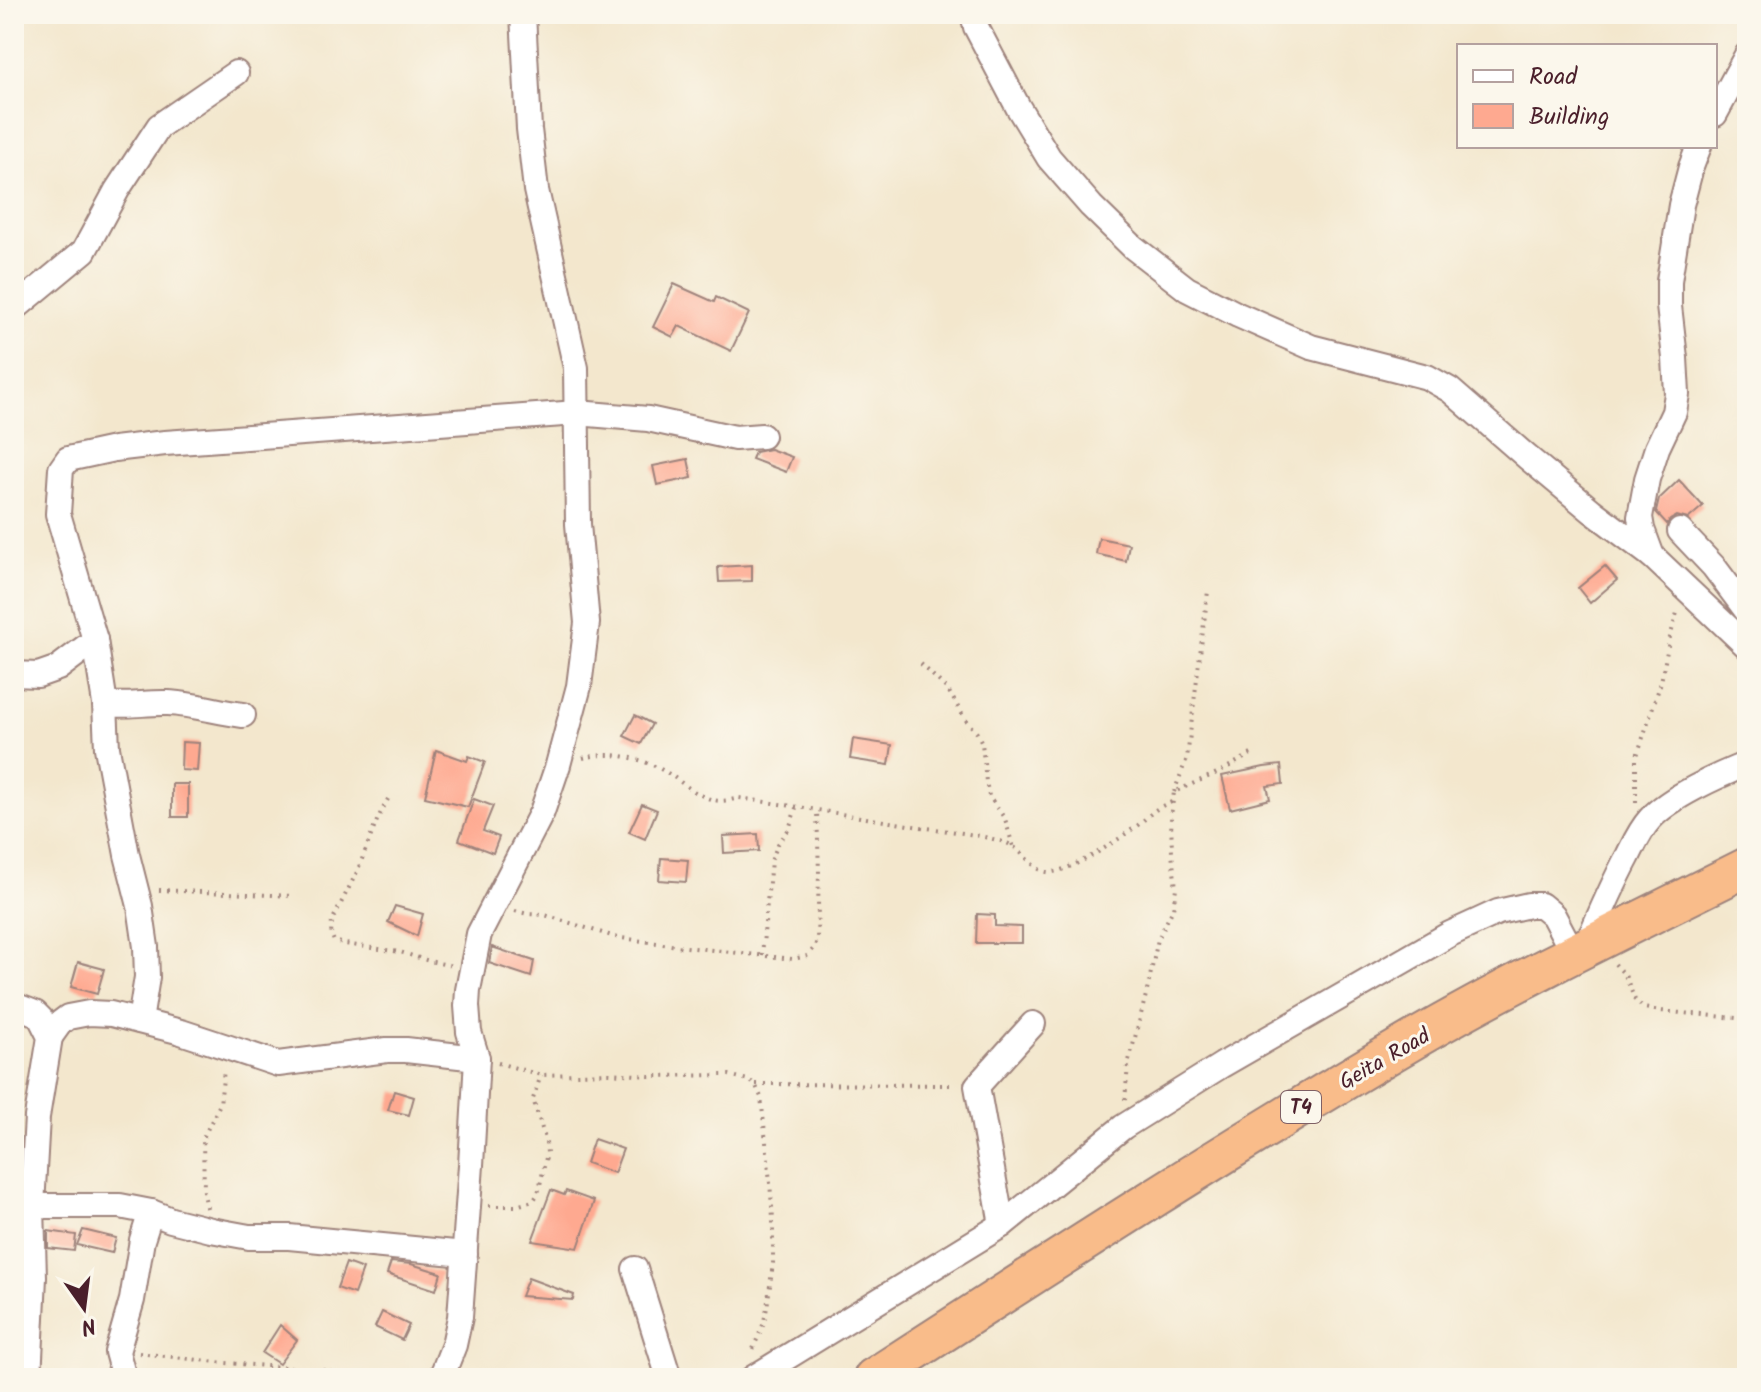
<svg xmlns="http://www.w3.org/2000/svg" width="1761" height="1392" font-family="Kalam,sans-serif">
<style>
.building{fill:#fea990}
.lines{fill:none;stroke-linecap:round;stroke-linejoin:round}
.minor-casing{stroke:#9e837c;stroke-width:28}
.trunk-casing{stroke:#9e837c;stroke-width:42}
.path{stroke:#9e837c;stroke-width:4;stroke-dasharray:2 6;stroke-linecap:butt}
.minor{stroke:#fff;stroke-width:24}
.trunk{stroke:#f9bc8a;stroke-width:38}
.labels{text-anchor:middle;stroke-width:6;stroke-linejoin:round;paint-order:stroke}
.shield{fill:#fbf7ec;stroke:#7f6065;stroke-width:2}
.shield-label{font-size:20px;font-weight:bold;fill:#4a1f2b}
.street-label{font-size:22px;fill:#4a1f2b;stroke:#fbf7ec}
</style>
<rect width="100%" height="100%" fill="#fbf7ec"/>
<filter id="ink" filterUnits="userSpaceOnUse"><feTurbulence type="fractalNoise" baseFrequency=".0125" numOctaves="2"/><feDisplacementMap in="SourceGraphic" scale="16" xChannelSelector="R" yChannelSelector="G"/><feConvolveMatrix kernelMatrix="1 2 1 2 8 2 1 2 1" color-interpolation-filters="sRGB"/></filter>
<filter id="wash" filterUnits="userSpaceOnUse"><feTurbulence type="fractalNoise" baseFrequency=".006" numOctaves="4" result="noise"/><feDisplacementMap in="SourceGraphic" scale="32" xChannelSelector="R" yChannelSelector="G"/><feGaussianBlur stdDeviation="1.8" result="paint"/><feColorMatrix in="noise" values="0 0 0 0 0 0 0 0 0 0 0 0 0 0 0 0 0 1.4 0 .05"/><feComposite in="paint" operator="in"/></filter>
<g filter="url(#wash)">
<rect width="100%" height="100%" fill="#f3e7cd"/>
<g id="blocks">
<g class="building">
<path d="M674 284 714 302 716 297 749 313 731 351 679 326 673 337 653 327Z"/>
<path d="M770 449 792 457 786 472 752 459 755 452Z"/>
<path d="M688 459 692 478 657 485 653 466Z"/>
<path d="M1679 480 1703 506 1688 519 1677 516 1670 520 1667 524 1656 512 1659 499Z"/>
<path d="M1099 538 1129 544 1126 561 1096 554Z"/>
<path d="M752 565V581L719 582 718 567Z"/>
<path d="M1605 566 1617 580 1590 603 1578 588Z"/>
<path d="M635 715 652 724 641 744 624 736Z"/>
<path d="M853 739 892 745 889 765 850 759Z"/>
<path d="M182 742 199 743 197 771 181 770Z"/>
<path d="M436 750 467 761 469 756 485 762 468 807 425 797Z"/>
<path d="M1281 765 1283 784 1267 786 1270 799 1230 809 1222 776 1264 767Z"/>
<rect x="172" y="784" width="16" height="33"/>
<path d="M474 799 493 806 483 831 499 837 493 853 459 840Z"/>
<path d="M642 804 657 810 645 839 629 832Z"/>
<path d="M758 834 759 851 724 853 723 836Z"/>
<path d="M661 858 688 860 686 882 659 880Z"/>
<path d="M395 906 423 914 417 936 388 922Z"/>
<path d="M977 914 995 915V926L1022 927V943H976Z"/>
<path d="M492 947 534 961 531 977 489 963Z"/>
<path d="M78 962 104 969 97 994 71 987Z"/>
<path d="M394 1091 414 1097 409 1115 388 1110Z"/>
<path d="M594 1139 623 1149 614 1173 586 1163Z"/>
<path d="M551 1190 564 1195 566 1191 594 1201 578 1248 532 1241Z"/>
<path d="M83 1230 116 1238 112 1253 77 1245Z"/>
<path d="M48 1231 76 1235 74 1251 48 1248Z"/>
<path d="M391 1262 411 1264 441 1273 436 1290 387 1274Z"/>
<path d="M346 1263 363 1269 354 1294 337 1288Z"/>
<path d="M528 1278 574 1295 573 1300 521 1296Z"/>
<path d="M382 1312 409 1325 402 1340 375 1327Z"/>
<path d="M280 1325 297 1340 279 1364 262 1353Z"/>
</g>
</g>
</g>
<g filter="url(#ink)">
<use href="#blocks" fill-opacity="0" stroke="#9e837c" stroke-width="2"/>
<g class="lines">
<g class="minor-casing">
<g id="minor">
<path d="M973 14 976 27 1018 107 1049 158 1091 206 1133 247 1187 289 1238 315 1311 347 1427 377 1450 390 1527 457 1592 511 1652 556"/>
<path d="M1715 114 1747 55"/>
<path d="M1699 146 1691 167 1681 205 1669 281V306L1675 358 1677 394 1674 412 1657 448 1647 479 1640 517 1642 529 1652 556 1747 646"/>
<path d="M14 309 84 251 117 190 159 126 236 73"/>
<path d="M1680 531 1714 567 1747 611"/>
<path d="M14 674 38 675 58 668 95 640"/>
<path d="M105 704C127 707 147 702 168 703 193 704 218 712 243 715"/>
<path d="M1586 947C1599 916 1612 886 1628 856 1634 844 1640 830 1650 819 1670 797 1719 775 1747 764"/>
<path d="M14 1005 35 1013 41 1019 50 1037 37 1117 32 1206 34 1277 29 1378"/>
<path d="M140 1021 147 977 146 947 140 906 127 855 107 748 105 704 95 640 58 514 61 469 68 459 114 449 165 443 577 413 648 419 735 438 762 436"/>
<path d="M50 1037 60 1023 68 1017 89 1013 111 1014 181 1032 278 1064 387 1050H406L477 1058"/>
<path d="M32 1206H120L151 1212 171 1220 211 1230 249 1237H289L465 1254"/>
<path d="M1002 1225 977 1086 1033 1024"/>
<path d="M635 1269 669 1378"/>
<path d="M124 1378 117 1352 132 1300 142 1240 151 1212"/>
<path d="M441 1378 454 1345 460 1317 471 1165 477 1058 469 1032 467 1006 468 990 479 934 542 812 558 765 579 686 587 623 578 524 576 368 536 190 529 129 523 14"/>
<path d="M753 1378 1002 1225 1123 1127 1222 1065 1450 934 1498 912 1529 905H1541L1553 915 1573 953"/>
</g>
</g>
<g class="trunk-casing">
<path id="trunk" d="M873 1378C1051 1263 1230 1147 1413 1040 1522 977 1635 923 1747 867"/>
</g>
<g class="path">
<path d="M921 664 948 690 965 719 977 733 982 743 986 782 989 796 1005 819 1013 846"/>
<path d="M583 758C616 750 648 759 675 778 686 786 700 797 714 800 722 802 731 800 739 798 794 806 848 815 902 824 935 830 970 832 1004 842 1024 848 1033 875 1053 872 1077 868 1118 840 1138 825 1151 814 1156 807 1172 802"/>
<path d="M1174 792 1187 758 1208 591"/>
<path d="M388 799 378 818 357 872 332 921 331 934 334 941 345 944 400 952 429 961 453 966"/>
<path d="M1636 802V759L1661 682 1669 641 1678 609"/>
<path d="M159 890 293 896"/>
<path d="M515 911 528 914 545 915 615 937 677 946 793 959 807 956 815 947 817 940 819 873 817 810"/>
<path d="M762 955 771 861 778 844 789 829 796 808"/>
<path d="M1615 964 1625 975 1635 1000 1644 1008 1660 1011 1747 1019"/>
<path d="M498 1063 541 1075 610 1073 649 1076 729 1075 748 1080 755 1084 761 1097 768 1160 773 1218V1263L767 1308 763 1325 751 1354"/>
<path d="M756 1084 955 1085"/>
<path d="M1125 1100 1128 1065 1147 991 1158 939 1173 909 1176 888 1172 854 1171 816 1174 792 1219 772 1255 752"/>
<path d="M489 1206H516L533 1201 538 1194 547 1153 546 1142 533 1099 541 1075"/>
<path d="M207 1208 204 1194 203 1138 220 1104 224 1070"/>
<path d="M139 1353 226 1363 322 1370 361 1378"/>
</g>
<use href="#minor" class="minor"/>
<use href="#trunk" class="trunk"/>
</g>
</g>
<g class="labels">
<rect class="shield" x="1281" y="1091" width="40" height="32" rx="6"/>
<g class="shield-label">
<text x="1301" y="1114">T4</text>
</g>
<g class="street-label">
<text transform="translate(1384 1058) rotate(-30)" y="8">Geita Road</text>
</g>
</g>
<rect width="1761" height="1392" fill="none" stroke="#fbf7ec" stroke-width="48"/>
<rect x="1457" y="44" width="260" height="104" fill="#fbf7ec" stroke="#b4a19f" stroke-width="2"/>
<rect x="1473" y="70" width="40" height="12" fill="#ffffff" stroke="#b4a19f" stroke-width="2"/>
<text x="1529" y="84" font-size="24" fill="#4a1f2b">Road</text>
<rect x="1473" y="104" width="40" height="24" fill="#fea990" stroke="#b4a19f" stroke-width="2"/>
<text x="1529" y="124" font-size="24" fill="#4a1f2b">Building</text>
<g transform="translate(84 1308) rotate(166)" stroke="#fbf7ec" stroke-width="6" paint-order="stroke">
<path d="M0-6L14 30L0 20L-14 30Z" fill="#4a1f2b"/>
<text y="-12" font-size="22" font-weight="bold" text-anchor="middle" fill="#4a1f2b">N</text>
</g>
</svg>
